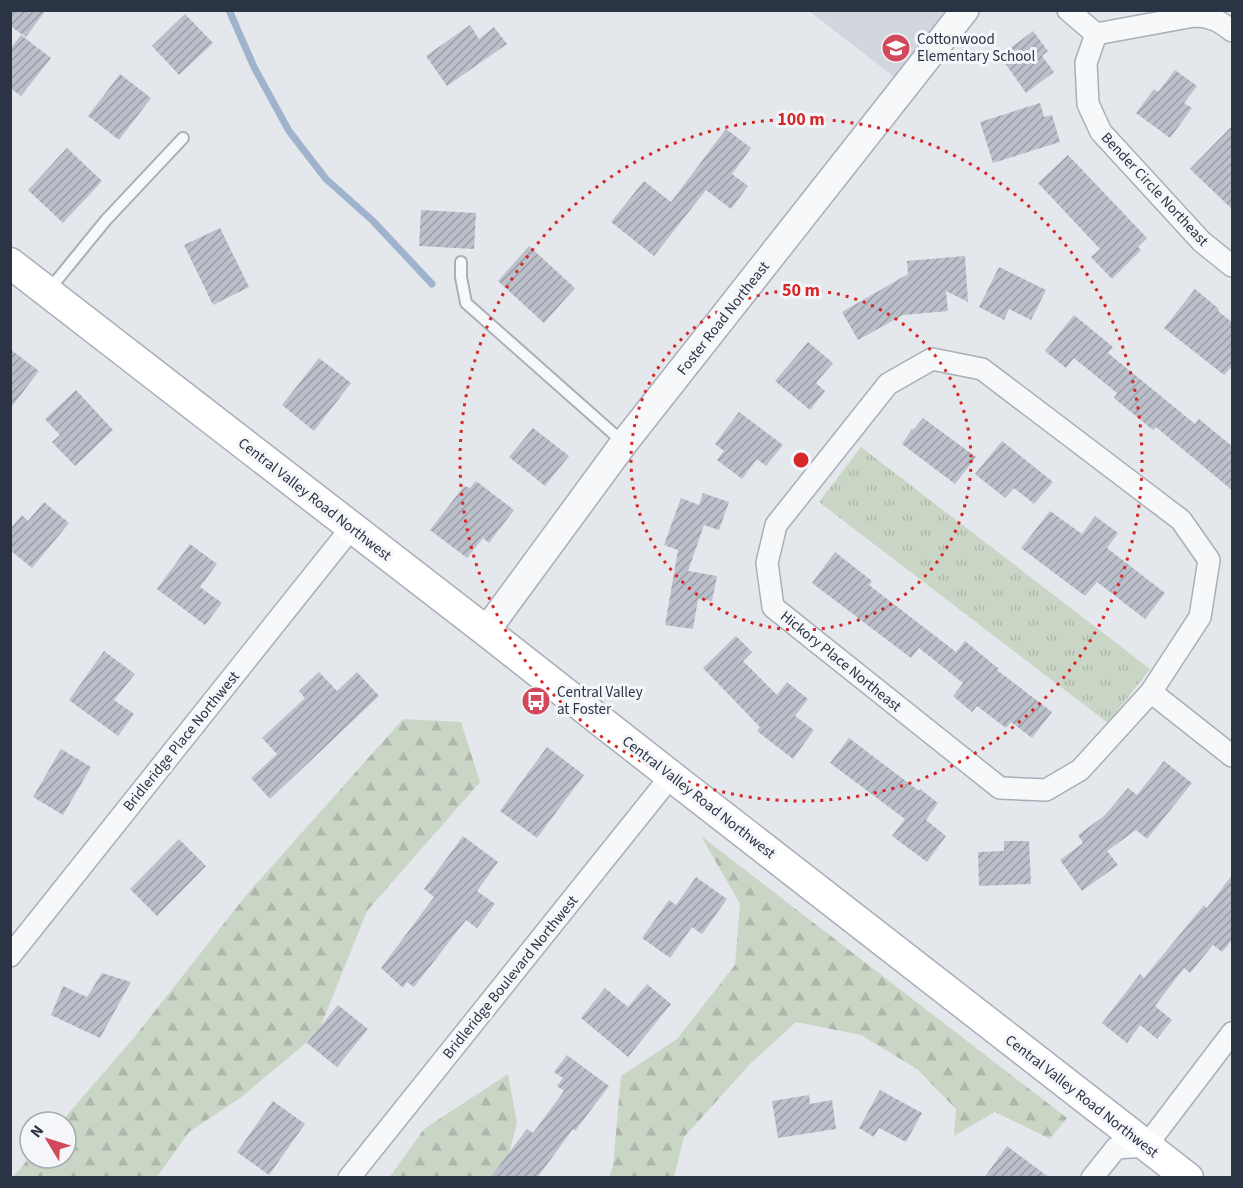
<svg xmlns="http://www.w3.org/2000/svg" width="1243" height="1188" font-family="'Source Sans 3',sans-serif">
<style>
.built{fill:#d2d6de}
.grass{fill:url(#grass-tufts)}
.forest{fill:url(#forest-firs)}
.lines{fill:none;stroke-linecap:round;stroke-linejoin:round}
.stream{stroke:#9fb4cc;stroke-width:7}
.building{fill:url(#building-hatch)}
.service-casing{stroke:#a9aeb7;stroke-width:14}
.minor-casing{stroke:#a9aeb7;stroke-width:24}
.tertiary-casing{stroke:#a9aeb7;stroke-width:30}
.secondary-casing{stroke:#a9aeb7;stroke-width:33}
.service{stroke:#f7f8fa;stroke-width:10}
.minor{stroke:#f7f8fa;stroke-width:21}
.tertiary{stroke:#f7f8fa;stroke-width:27}
.secondary{stroke:#fff;stroke-width:30}
.ring{fill:none;stroke:#d62828;stroke-width:3;stroke-dasharray:3 6}
.labels{text-anchor:middle;stroke-width:6;stroke-linejoin:round;paint-order:stroke}
.poi-label{font-size:15px;fill:#2b3445;stroke:#f4f6f9;text-anchor:start}
.street-label{font-size:15px;fill:#2b3445;stroke:#f4f6f9}
.centre{fill:#d62828;stroke:#f4f6f9;stroke-width:3}
.ring-label{font-size:18px;text-anchor:middle;font-weight:bold;fill:#d62828;stroke:#f4f6f9;stroke-width:6;stroke-linejoin:round;paint-order:stroke}
</style>
<defs>
<pattern id="grass-tufts" width="24" height="20" patternUnits="userSpaceOnUse" patternTransform="scale(1.5)"><rect width="24" height="20" fill="#c9d6c5"/><path d="M3 7l-1-3M5 7V3M7 7l1-3M15 17l-1-3M17 17v-4M19 17l1-3" fill="none" stroke="#adb8ab"/></pattern>
<pattern id="forest-firs" width="22" height="20" patternUnits="userSpaceOnUse" patternTransform="scale(1.5)"><rect width="22" height="20" fill="#c9d6c5"/><path d="M5 1l3.5 6h-7zM16 11l3.5 6h-7z" fill="#adb8ab"/></pattern>
<pattern id="building-hatch" width="6" height="6" patternUnits="userSpaceOnUse" patternTransform="scale(1.5)"><rect width="6" height="6" fill="#bbc0ca"/><path d="M-1 1l2-2M0 6l6-6M5 7l2-2" fill="none" stroke="#989da6"/></pattern>
</defs>
<rect width="100%" height="100%" fill="#e4e7ec"/>
<path class="built" d="M809 11H965L906 86Z"/>
<path class="grass" d="M861 447 1150 669 1108 723 819 502Z"/>
<g class="forest">
<path d="M403 719 461 722 480 782 367 911 318 1033 240 1098 189 1132 157 1177 12 1178 30 1157 66 1158V1122H61L132 1040 248 893Z"/>
<path d="M701 836 1067 1118 1050 1139 995 1112 954 1136 956 1109 917 1069 861 1035 796 1022 752 1062 684 1137 674 1177H609L613 1166 621 1076 677 1039 735 965 740 904Z"/>
<path d="M508 1074 517 1123 503 1177 389 1178 424 1129Z"/>
</g>
<g class="lines">
<path class="stream" d="M229 10 254 67 289 131 326 179 373 221 432 284"/>
</g>
<g class="building">
<path d="M10 10H46L26 37 10 26Z"/>
<path d="M185 14 213 43 179 75 152 46Z"/>
<path d="M470 25 479 39 494 27 507 44 447 86 426 56Z"/>
<path d="M1033 31 1048 51 1042 56 1054 72 1026 93 1000 56Z"/>
<path d="M21 35 51 58 21 96 10 88V49Z"/>
<path d="M1175 70 1197 86 1184 103 1192 108 1170 138 1136 113 1154 89 1158 92Z"/>
<path d="M120 74 151 98 119 140 88 116Z"/>
<path d="M1040 103 1044 117 1052 115 1060 142 993 163 980 122Z"/>
<path d="M1233 125V210L1190 169Z"/>
<path d="M726 129 751 148 732 174 748 186 731 209 706 190 654 256 611 222 644 181 671 202Z"/>
<path d="M67 148 102 181 63 223 28 190Z"/>
<path d="M1068 155 1147 238 1138 247 1141 250 1112 279 1091 257 1100 249 1038 183Z"/>
<path d="M421 210 476 213 474 249 419 246Z"/>
<path d="M220 228 249 287 213 305 184 245Z"/>
<path d="M529 246 575 288 544 323 498 281Z"/>
<path d="M965 256 968 302 946 291 948 311 903 315 858 340 842 312 908 274 907 261Z"/>
<path d="M999 267 1046 290 1031 320 1009 309 1004 320 979 307Z"/>
<path d="M1195 289 1219 309 1218 311 1233 323V365L1224 375 1164 328Z"/>
<path d="M1074 315 1113 347 1108 353 1195 424 1199 419 1233 447V491L1156 427 1153 430 1114 398 1117 393 1074 358 1066 368 1045 351Z"/>
<path d="M808 342 833 363 816 383 825 391 810 410 775 381Z"/>
<path d="M10 349 39 371 10 409Z"/>
<path d="M319 358 351 383 314 431 282 405Z"/>
<path d="M76 390 113 430 75 466 52 442 60 435 45 419Z"/>
<path d="M739 412 783 445 766 466 757 459 742 479 717 460 724 451 715 444Z"/>
<path d="M923 418 976 457 955 484 902 444 912 429 913 430Z"/>
<path d="M533 428 569 456 545 486 509 457Z"/>
<path d="M1002 441 1053 482 1034 504 1014 488 1005 498 975 474Z"/>
<path d="M476 481 514 510 489 543 483 538 467 558 430 530 464 486 470 488Z"/>
<path d="M703 493 729 502 719 530 704 525 688 571 717 576 712 601 698 599 693 629 665 625 678 550 664 545 681 498 699 505Z"/>
<path d="M44 502 69 523 32 568 10 550V529L22 515 28 521Z"/>
<path d="M1050 511 1082 534 1095 516 1118 533 1107 548 1165 593 1145 619 1097 582 1085 596 1021 548Z"/>
<path d="M190 544 217 564 200 587 222 603 205 625 157 589Z"/>
<path d="M835 552 872 581 869 585 956 652 965 641 999 669 997 670 1052 712 1032 738 1011 722 1006 728 977 706 972 712 953 696 963 683 919 648 911 658 812 583Z"/>
<path d="M736 636 752 652 743 661 777 695 787 682 808 699 795 716 814 730 793 759 757 731 760 727 703 668Z"/>
<path d="M104 651 135 674 114 700 134 714 118 736 69 700Z"/>
<path d="M319 672 337 691 357 672 379 696 270 799 251 778 277 754 262 738 305 698 299 691Z"/>
<path d="M849 738 919 791 920 789 938 803 926 820 946 836 927 862 892 836 905 819 830 763Z"/>
<path d="M547 747 584 775 537 838 500 811Z"/>
<path d="M61 749 91 767 63 815 33 797Z"/>
<path d="M1164 761 1192 783 1147 839 1136 830 1107 851 1118 865 1082 891 1060 860 1083 843 1078 835 1104 816 1128 788 1137 795Z"/>
<path d="M463 836 498 862 477 891 495 904 477 928 466 920 414 987 407 982 403 988 381 968 434 897 424 889Z"/>
<path d="M179 839 206 866 157 916 130 889Z"/>
<path d="M1004 841H1029L1031 884 979 886 978 852 1004 851Z"/>
<path d="M1233 874V939L1222 952 1213 945 1190 973 1184 968 1155 1006 1172 1020 1157 1039 1140 1025 1127 1043 1102 1023 1140 974 1144 978 1204 905 1207 908Z"/>
<path d="M696 877 727 899 702 934 692 927 670 958 642 938 669 900 676 905Z"/>
<path d="M102 973 131 982 100 1038 51 1015 63 986 87 997Z"/>
<path d="M647 984 671 1004 628 1057 581 1018 605 988 628 1007Z"/>
<path d="M338 1005 368 1029 337 1067 307 1043Z"/>
<path d="M567 1055 609 1086 575 1131 573 1129 537 1178H490L527 1129 533 1133 564 1091 557 1086 563 1078 554 1072Z"/>
<path d="M880 1090 922 1113 906 1142 879 1128 874 1137 859 1128Z"/>
<path d="M809 1095 810 1104 832 1100 836 1129 778 1138 772 1101Z"/>
<path d="M273 1101 305 1124 269 1175 237 1152Z"/>
<path d="M1007 1146 1050 1178H984Z"/>
</g>
<g class="lines">
<g class="service-casing">
<g id="service">
<path d="M461 262V277L466 303 624 443"/>
<path d="M48 291 106 220 183 138"/>
</g>
</g>
<g class="minor-casing">
<g id="minor">
<path d="M1068 10 1096 34"/>
<path d="M1096 34 1086 63 1088 104 1101 132 1202 242 1232 266"/>
<path d="M1096 34 1194 16C1210 16 1220 21 1232 31"/>
<path d="M932 359 982 369 1181 520 1209 560 1200 617 1151 692 1080 770 1046 790 1000 788 773 607 767 563 776 525 888 384Z"/>
<path d="M1151 692 1232 756"/>
<path d="M10 956 352 527"/>
<path d="M349 1178 671 776"/>
<path d="M1092 1178 1116 1148 1146 1146 1232 1033"/>
</g>
</g>
<g class="tertiary-casing">
<path id="tertiary" d="M486 631 624 443 965 10"/>
</g>
<g class="secondary-casing">
<path id="secondary" d="M10 263 486 631 671 776 1188 1178"/>
</g>
<use href="#service" class="service"/>
<use href="#minor" class="minor"/>
<use href="#tertiary" class="tertiary"/>
<use href="#secondary" class="secondary"/>
</g>
<g class="ring">
<circle cx="801" cy="460" r="170"/>
<circle cx="801" cy="460" r="341"/>
</g>
<defs>
<g id="school-disc" transform="scale(1.5)"><circle r="9.5" fill="#d1495b" stroke="#f4f6f9"/><path d="M0-5L7-2L0 1L-7-2ZM-4 1L0 2.5L4 1V4Q0 6-4 4Z" fill="#fff"/></g>
<g id="bus-disc" transform="scale(1.5)"><circle r="9.5" fill="#d1495b" stroke="#f4f6f9"/><path d="M-5-6H5V4H4V6H2V4H-2V6H-4V4H-5ZM-3.5-4V0h7V-4ZM-3.5 1.2v1.5H-2V1.2ZM2 1.2v1.5H3.5V1.2Z" fill="#fff"/></g>
</defs>
<g fill-rule="evenodd">
<use href="#school-disc" x="896" y="48"/>
<use href="#bus-disc" x="536" y="701"/>
</g>
<g class="labels">
<g class="poi-label">
<text x="917" y="44">Cottonwood<tspan x="917" dy="17">Elementary School</tspan></text>
<text x="557" y="697">Central Valley<tspan x="557" dy="17">at Foster</tspan></text>
</g>
<g class="street-label">
<text transform="translate(1155 189) rotate(47)" y="5">Bender Circle Northeast</text>
<text transform="translate(723 318) rotate(-52)" y="5">Foster Road Northeast</text>
<text transform="translate(315 499) rotate(38)" y="5">Central Valley Road Northwest</text>
<text transform="translate(841 661) rotate(39)" y="5">Hickory Place Northeast</text>
<text transform="translate(181 741) rotate(-51)" y="5">Bridleridge Place Northwest</text>
<text transform="translate(699 797) rotate(38)" y="5">Central Valley Road Northwest</text>
<text transform="translate(510 977) rotate(-51)" y="5">Bridleridge Boulevard Northwest</text>
<text transform="translate(1082 1096) rotate(38)" y="5">Central Valley Road Northwest</text>
</g>
</g>
<circle cx="801" cy="460" r="9" class="centre"/>
<g class="ring-label">
<text x="801" y="125">100 m</text>
<text x="801" y="296">50 m</text>
</g>
<rect width="1243" height="1188" fill="none" stroke="#2b3445" stroke-width="24"/>
<g transform="translate(48 1140) rotate(308)"><circle r="28" fill="#f4f6f9" stroke="#a4a8b1" stroke-width="1.5"/>
<path d="M0-4.5L10 22L0 15L-10 22Z" fill="#d1495b"/>
<text y="-9" font-size="16" font-weight="bold" text-anchor="middle" fill="#2b3445">N</text>
</g>
</svg>
